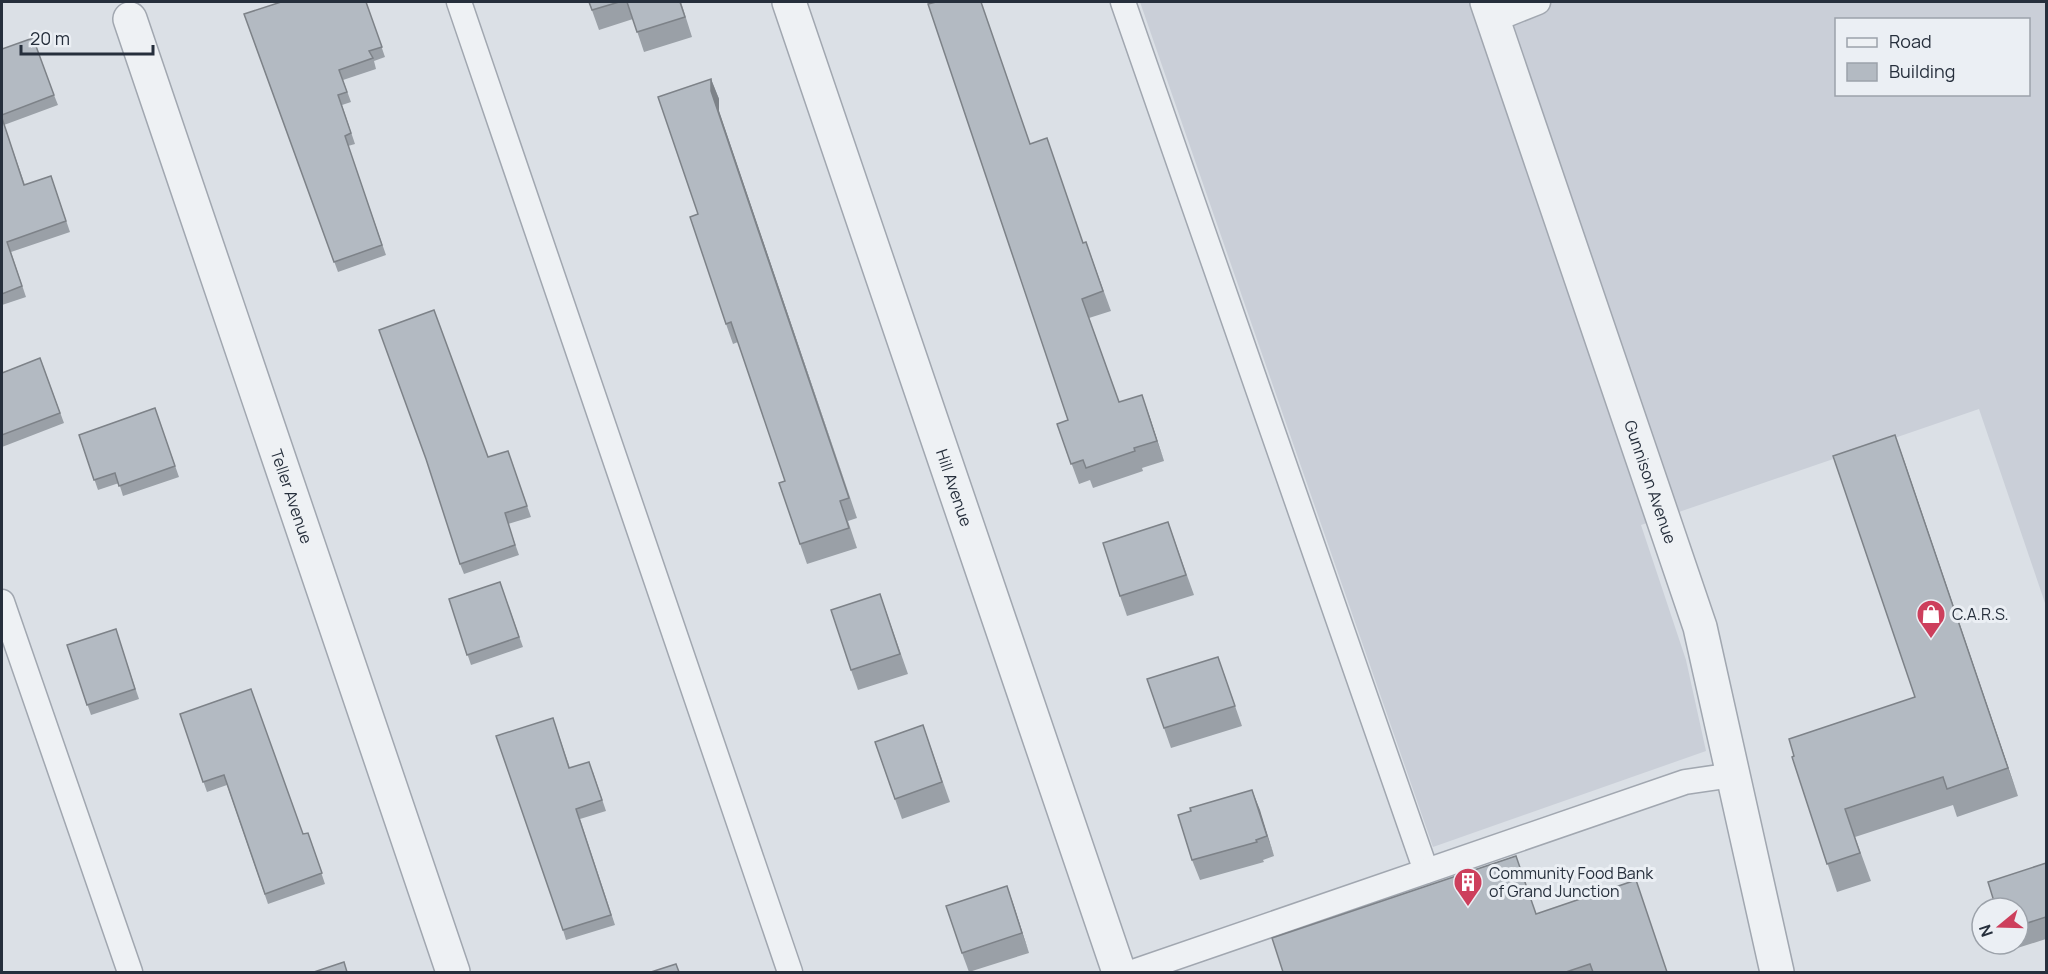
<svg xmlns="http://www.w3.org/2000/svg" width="2048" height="974" font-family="Manrope,sans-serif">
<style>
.built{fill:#cacfd8;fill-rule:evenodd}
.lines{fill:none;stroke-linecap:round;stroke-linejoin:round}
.service-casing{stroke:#a1a7b0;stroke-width:27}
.minor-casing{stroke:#a1a7b0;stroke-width:36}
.service{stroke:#eef1f4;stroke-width:24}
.minor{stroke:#eef1f4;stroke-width:33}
.wall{fill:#9aa0a7}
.shaded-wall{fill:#7d8288}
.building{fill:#b3bac2;stroke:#7d8288;stroke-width:1.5}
.labels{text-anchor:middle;stroke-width:6;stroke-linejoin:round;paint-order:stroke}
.street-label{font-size:16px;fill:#262f3c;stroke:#ebeff4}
.poi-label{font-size:16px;fill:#262f3c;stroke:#ebeff4;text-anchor:start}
</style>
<rect width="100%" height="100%" fill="#dbe0e6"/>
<path class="built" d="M1140 2H2046V606L1979 409 1641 525 1686 660 1706 751 1433 847ZM1836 20H2028V94H1836Z"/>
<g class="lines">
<g class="service-casing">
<g id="service">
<path d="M459 2 790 972"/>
<path d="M1123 2 1426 871"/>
<path d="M1493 20 1538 2"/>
<path d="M2 602 130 972"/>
<path d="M1133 972 1685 782 1733 775"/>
</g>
</g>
<g class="minor-casing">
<g id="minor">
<path id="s1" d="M789 2 1119 972"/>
<path id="s2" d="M1487 2 1700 627 1777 972"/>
<path id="s3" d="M130 19 453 972"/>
</g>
</g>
<use href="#service" class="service"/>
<use href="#minor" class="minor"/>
</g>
<g class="wall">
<path d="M366 2 385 57 374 61 376 69 343 80 351 102 342 105 355 144 348 146 386 255 338 272 244 14Z"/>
<path d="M589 2H681L692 37 644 52 633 19 599 30Z"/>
<path d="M2 49 54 95 58 105 4 125 25 185 51 176 70 232 11 252 26 297 2 305Z"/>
<path d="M711 79 719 99V111L857 518 848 521 857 548 807 564 800 544 785 481 738 342 733 344 726 324 698 214Z"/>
<path d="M1030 144 1083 243 1086 242 1111 311 1089 318 1119 402 1149 415 1164 461 1142 468 1143 471 1093 488 1090 480 1079 484 1057 424 1068 420Z"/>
<path d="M40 358 64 423 2 447V373Z"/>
<path d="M155 408 179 477 123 496 119 483 98 490 79 435Z"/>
<path d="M1895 435 2018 796 1957 817 1953 805 1855 837 1871 881 1837 892 1792 757 1915 697Z"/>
<path d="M508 451 531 517 508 524 519 555 464 574 460 564 488 457Z"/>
<path d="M1168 522 1194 595 1127 616 1120 596Z"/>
<path d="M500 582 523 647 471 665 449 599Z"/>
<path d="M880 594 908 674 858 690 851 670Z"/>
<path d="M119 640 139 699 91 715 67 645Z"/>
<path d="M1218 657 1242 726 1171 748 1164 728Z"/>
<path d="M180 714 303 834 308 833 325 884 268 904 227 785 207 792Z"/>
<path d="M553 718 570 768 593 772 606 811 580 819 615 925 566 940 563 930Z"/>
<path d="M923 725 950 802 902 819 875 742Z"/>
<path d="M1252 790 1274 856 1263 860 1264 862 1200 880 1192 860 1191 811Z"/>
<path d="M2046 863V939L2011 950 2008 944H2018V908Z"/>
<path d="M1007 886 1029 953 969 972 962 953Z"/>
<path d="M1536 914 1668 972H1283Z"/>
</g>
<g class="shaded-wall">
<path d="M711 79 719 99V111L857 518 711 91Z"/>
<path d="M1142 395 1149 415 1164 461 1157 441Z"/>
<path d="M1895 435 1905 463 2018 796 2008 768Z"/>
<path d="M1252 790 1260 810 1274 856 1267 836Z"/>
<path d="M1007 886 1014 906 1029 953 1022 933Z"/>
</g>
<g class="building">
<path d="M281 2H366L382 47 369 51 373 58 339 70 347 92 338 95 351 133 345 136 382 245 334 262 244 14Z"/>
<path d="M589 2H619L592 10Z"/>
<path d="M627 2H680L685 17 637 32Z"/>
<path d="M936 2H981L1030 144 1047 138 1083 243 1086 242 1103 291 1082 299 1119 402 1142 395 1157 441 1134 448 1135 451 1086 468 1083 460 1071 464 1057 424 1068 420 928 4Z"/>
<path d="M33 38 54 95 2 115V49Z"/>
<path d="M711 79V91L849 498 840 501 849 528 800 544 779 483 785 481 731 322 726 324 690 217 698 214 658 97Z"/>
<path d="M2 118 24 185 51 176 66 221 7 242 22 286 2 294Z"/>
<path d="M434 310 488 457 508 451 527 506 505 513 515 545 460 564 426 459 379 330Z"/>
<path d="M40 358 60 413 2 435V373Z"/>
<path d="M155 408 175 466 119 486 115 473 94 480 79 435Z"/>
<path d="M1895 435 2008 768 1947 789 1943 777 1845 809 1860 853 1827 864 1792 757 1794 756 1789 739 1915 697 1833 456Z"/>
<path d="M1168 522 1186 575 1120 596 1103 543Z"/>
<path d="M500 582 519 637 467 655 449 599Z"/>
<path d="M880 594 900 654 851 670 831 610Z"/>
<path d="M116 629 135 689 87 705 67 645Z"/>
<path d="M1218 657 1235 706 1164 728 1147 679Z"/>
<path d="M251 689 303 834 308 833 322 873 265 894 224 775 203 782 180 714Z"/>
<path d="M553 718 569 768 589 762 602 800 576 809 611 915 563 930 496 736Z"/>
<path d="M923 725 942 782 895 799 875 742Z"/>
<path d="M1252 790 1267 836 1256 840 1257 842 1192 860 1178 815 1191 811 1190 808Z"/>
<path d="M1516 856 1536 914 1636 880 1667 972H1593L1590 964 1566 972H1283L1272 938Z"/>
<path d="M2046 863V917L2018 926V908H1996L1988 882Z"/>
<path d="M1007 886 1022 933 962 953 946 906Z"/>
<path d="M344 962 347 972H314Z"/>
<path d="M676 964 679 972H651Z"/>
</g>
<defs>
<g id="shop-pin" transform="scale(1.5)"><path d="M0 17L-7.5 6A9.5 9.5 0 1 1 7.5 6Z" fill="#cd3f5c" stroke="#ebeff4"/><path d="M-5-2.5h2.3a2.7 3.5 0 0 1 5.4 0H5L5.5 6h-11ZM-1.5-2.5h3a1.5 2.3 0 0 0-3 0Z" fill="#fff"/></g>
<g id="building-pin" transform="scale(1.5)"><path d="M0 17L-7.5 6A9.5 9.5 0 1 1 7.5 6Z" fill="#cd3f5c" stroke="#ebeff4"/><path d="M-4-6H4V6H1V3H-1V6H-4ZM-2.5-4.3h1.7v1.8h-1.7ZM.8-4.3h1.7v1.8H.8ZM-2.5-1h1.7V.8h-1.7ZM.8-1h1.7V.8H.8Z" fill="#fff"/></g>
</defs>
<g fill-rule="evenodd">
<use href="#shop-pin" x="1931" y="614"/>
<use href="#building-pin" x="1468" y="882"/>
</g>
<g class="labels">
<g class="street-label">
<text dy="6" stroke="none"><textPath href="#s2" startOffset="507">Gunnison Avenue</textPath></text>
<text dy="6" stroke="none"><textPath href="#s1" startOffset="513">Hill Avenue</textPath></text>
<text dy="6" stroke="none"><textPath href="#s3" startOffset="504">Teller Avenue</textPath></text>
</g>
<g class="poi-label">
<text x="1952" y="620">C.A.R.S.</text>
<text x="1489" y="879">Community Food Bank<tspan x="1489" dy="18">of Grand Junction</tspan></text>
</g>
</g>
<rect width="2048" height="974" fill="none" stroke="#262f3c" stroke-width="6"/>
<rect x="1835" y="18" width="195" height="78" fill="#ebeff4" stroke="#9ca2aa" stroke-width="1.5"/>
<rect x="1847" y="38" width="30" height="9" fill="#eef1f4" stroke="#9ca2aa" stroke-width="1.5"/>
<text x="1889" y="48" font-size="18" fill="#262f3c">Road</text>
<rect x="1847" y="63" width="30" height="18" fill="#b3bac2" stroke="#9ca2aa" stroke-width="1.5"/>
<text x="1889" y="78" font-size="18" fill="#262f3c">Building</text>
<g transform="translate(2000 926) rotate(251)"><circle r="28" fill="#ebeff4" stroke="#9ca2aa" stroke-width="1.5"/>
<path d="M0-4.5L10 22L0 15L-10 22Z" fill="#cd3f5c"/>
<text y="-9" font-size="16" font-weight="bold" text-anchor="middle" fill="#262f3c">N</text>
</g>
<path d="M21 45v9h132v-9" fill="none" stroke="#262f3c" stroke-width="3"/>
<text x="30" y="45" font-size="18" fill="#262f3c" stroke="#ebeff4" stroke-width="4.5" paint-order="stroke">20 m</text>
</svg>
